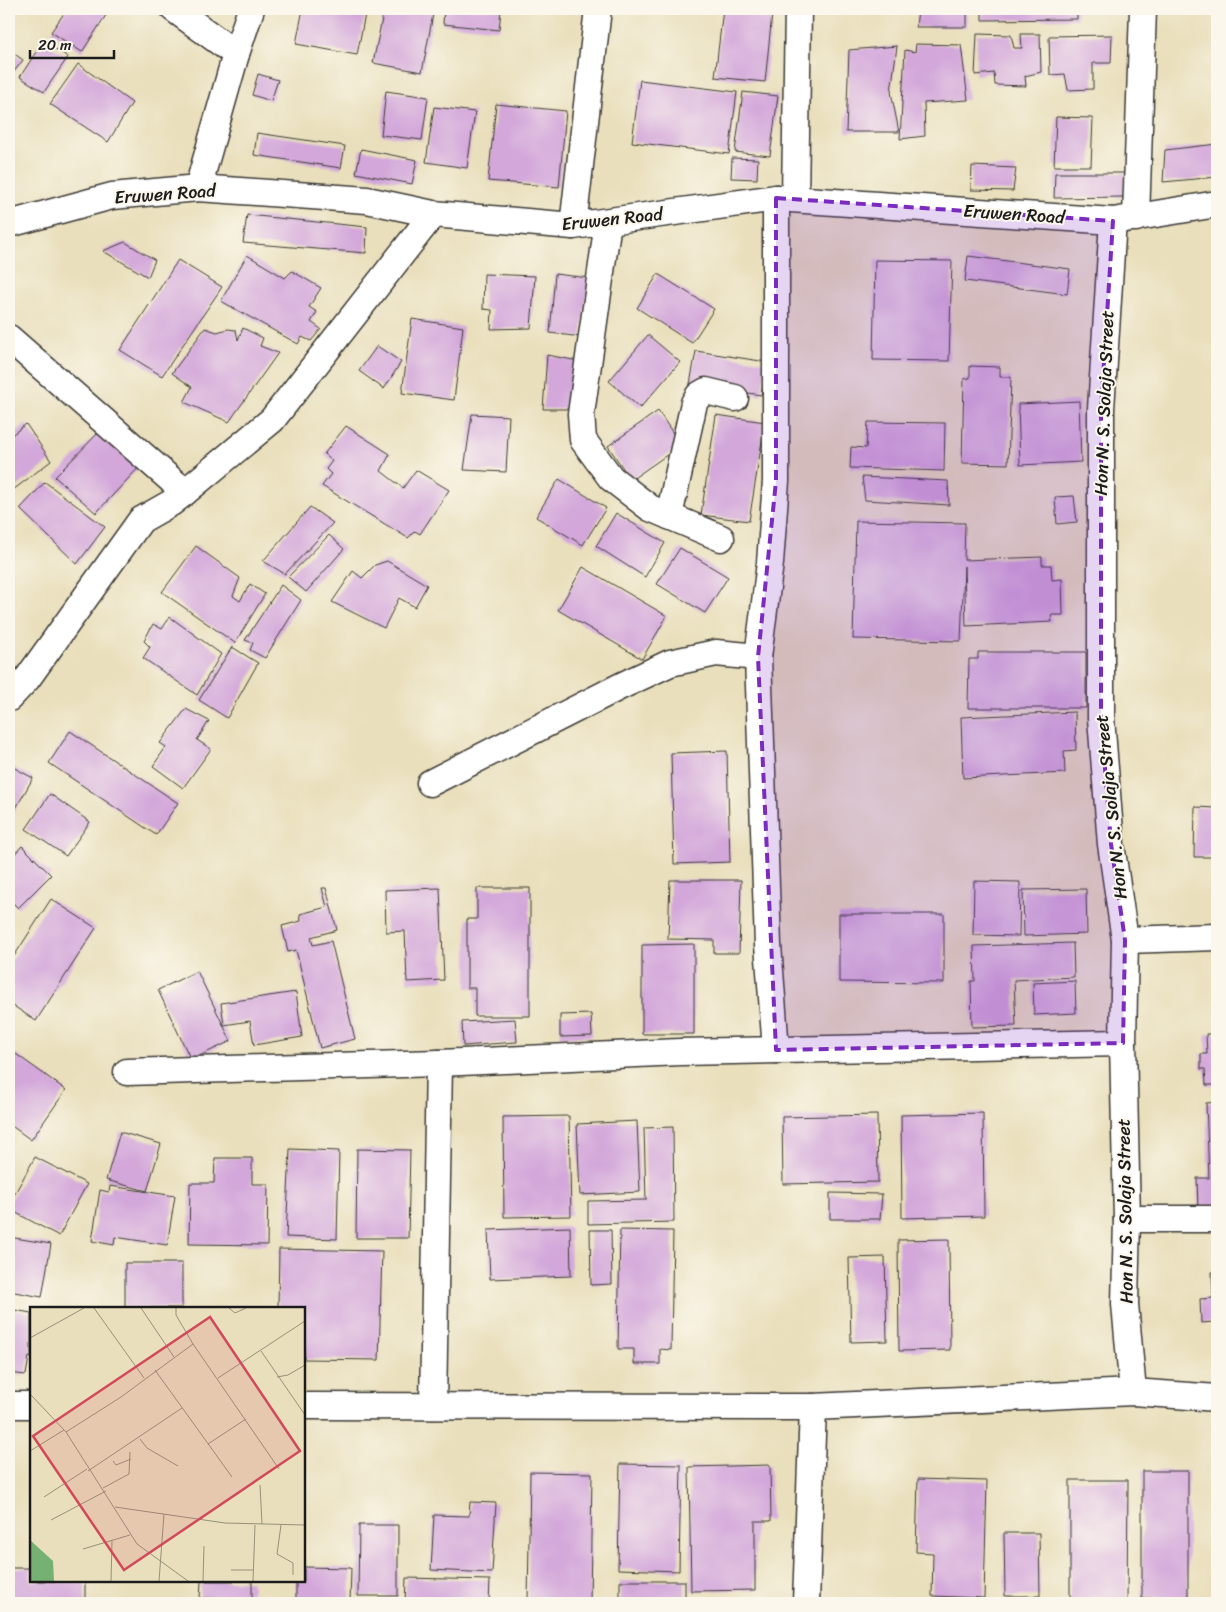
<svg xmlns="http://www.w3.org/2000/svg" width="1226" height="1612" font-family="Sriracha,sans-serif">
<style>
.building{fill:#d3a7da}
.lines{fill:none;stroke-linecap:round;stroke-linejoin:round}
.minor-casing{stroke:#3b3934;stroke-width:29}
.minor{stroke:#fff;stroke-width:26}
.marked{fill:#7b2cbf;fill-opacity:0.2;stroke:#7b2cbf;stroke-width:4;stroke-dasharray:10 6;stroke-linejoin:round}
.labels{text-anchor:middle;stroke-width:4;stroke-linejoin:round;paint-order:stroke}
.street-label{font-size:18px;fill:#1c1c1c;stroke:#fbf7ec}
.inset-road{fill:none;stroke:#97917c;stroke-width:1}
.view{fill:#d1495b;fill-opacity:0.15;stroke:#d1495b;stroke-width:2.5}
.inset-edge{fill:none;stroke:#1c1c1c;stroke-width:2.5}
</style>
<rect width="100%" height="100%" fill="#fbf7ec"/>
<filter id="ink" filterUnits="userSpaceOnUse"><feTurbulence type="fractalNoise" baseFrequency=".02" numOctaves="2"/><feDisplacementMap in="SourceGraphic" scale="10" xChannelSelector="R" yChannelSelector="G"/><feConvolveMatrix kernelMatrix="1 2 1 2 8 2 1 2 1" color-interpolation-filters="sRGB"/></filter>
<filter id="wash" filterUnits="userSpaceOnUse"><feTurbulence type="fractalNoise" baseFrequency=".0096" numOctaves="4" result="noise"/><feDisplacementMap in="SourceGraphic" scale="20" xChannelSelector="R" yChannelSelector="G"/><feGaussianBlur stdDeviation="1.12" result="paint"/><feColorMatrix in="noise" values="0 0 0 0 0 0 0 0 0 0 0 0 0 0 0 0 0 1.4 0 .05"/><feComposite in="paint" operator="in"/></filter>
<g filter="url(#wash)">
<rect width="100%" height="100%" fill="#e9dfbc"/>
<g id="blocks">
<g class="building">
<path d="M67 9H110L82 52 51 32Z"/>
<path d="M303 9H366L357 55 296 44Z"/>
<path d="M384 9H434L422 72 373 63Z"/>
<path d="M444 9H501L499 30 443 24Z"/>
<path d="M723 9 772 14 765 82 715 77Z"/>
<path d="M918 9H967V27H916Z"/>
<path d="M982 9H1077V19L982 20Z"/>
<path d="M977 34 1011 35 1014 48H1022L1021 34H1040L1041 72 1025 76 1026 86 995 85 994 73 975 75Z"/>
<path d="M1112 35 1111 63H1093V89L1068 90 1065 74 1050 75 1049 36Z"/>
<path d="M43 41 68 57 44 92 20 77Z"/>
<path d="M916 44 961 45 968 100 924 103 925 136 900 139 905 50 915 52Z"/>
<path d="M897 46 891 92 899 132H846L849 50Z"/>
<path d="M9 50 23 60 9 78Z"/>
<path d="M78 64 132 103 108 142 50 104Z"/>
<path d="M258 74 278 80 271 101 252 95Z"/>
<path d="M640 80 737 92 729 154 632 142Z"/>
<path d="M386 91 428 97 422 140 381 135Z"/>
<path d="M743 92 778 96 770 156 735 152Z"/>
<path d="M496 104 566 111 559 187 488 181Z"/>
<path d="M434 107 475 112 467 168 426 162Z"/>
<path d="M1056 117 1093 118 1091 166H1054Z"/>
<path d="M257 133 345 146 341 168 254 155Z"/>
<path d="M1217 144V177L1163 182 1165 150Z"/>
<path d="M361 149 417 160 412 184 356 173Z"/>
<path d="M732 158 758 159 757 179 731 178Z"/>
<path d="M972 166 1016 168 1013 191 971 190Z"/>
<path d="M1055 173H1126L1124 197 1054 198Z"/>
<path d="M247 215 367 227 366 253 243 243Z"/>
<path d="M125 242 155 260 148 277 103 251Z"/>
<path d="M247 255 285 278 292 271 321 288 309 307 317 312 311 322 321 329 311 341 302 337 298 344 221 301Z"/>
<path d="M968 256 1070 269 1067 294 965 281Z"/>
<path d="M178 260 222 287 162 376 120 350Z"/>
<path d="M875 260 952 261 949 361 873 360Z"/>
<path d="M484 274 535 276 531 328 491 329 492 310 483 309Z"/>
<path d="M555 274 589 278 581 337 550 333Z"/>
<path d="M658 274 714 309 692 343 637 308Z"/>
<path d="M412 319 463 327 454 400 402 393Z"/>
<path d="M205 328 217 332 228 329 236 330 238 340 243 328 263 338 260 346 278 353 229 422 184 402 192 387 172 373Z"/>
<path d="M648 335 680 362 640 408 609 381Z"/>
<path d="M377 346 401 362 384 389 359 371Z"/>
<path d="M696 351 767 362 761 395 690 384Z"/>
<path d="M547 355 578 361 570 409H543Z"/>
<path d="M970 366 1000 367V377H1011L1008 464 962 463 964 379 970 378Z"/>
<path d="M1079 401 1081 462 1020 465 1018 404Z"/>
<path d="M658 411 681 445 631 480 608 446Z"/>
<path d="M472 414 509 416 506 472 464 470Z"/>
<path d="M716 415 765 422 749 521 701 515Z"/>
<path d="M868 422 945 423 944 471 850 468 851 447 866 448Z"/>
<path d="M26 424 51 461 9 493V437Z"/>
<path d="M346 426 390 454 381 471 403 488 416 470 449 490 420 534 415 531 408 538 322 486 331 474 326 469 332 461 324 454Z"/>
<path d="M103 428 142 464 96 513 55 477Z"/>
<path d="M862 477 948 481 949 505 865 500Z"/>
<path d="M559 479 606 508 583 545 536 517Z"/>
<path d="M45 482 105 527 77 564 20 509Z"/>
<path d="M1074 496 1077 522 1057 524 1055 497Z"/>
<path d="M310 507 333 523 285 574 263 561Z"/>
<path d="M616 513 665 543 645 577 596 546Z"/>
<path d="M856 521 965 523 964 560 1042 557V565H1051L1052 580 1062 579 1063 615H1051L1052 622 966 626 964 566 961 641 853 639Z"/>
<path d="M329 535 344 549 306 592 288 577Z"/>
<path d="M196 546 240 578 233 596 240 601 250 584 265 594 235 643 162 592Z"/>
<path d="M680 548 728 577 705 613 657 584Z"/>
<path d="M387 561 427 585 415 607 399 598 384 628 332 602 353 571 362 578 375 565Z"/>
<path d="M583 567 667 616 642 659 558 610Z"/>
<path d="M281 585 301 600 265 658 250 650 253 643 245 640Z"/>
<path d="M170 617 221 654 197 695 143 658 150 647 144 641 153 624 162 629Z"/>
<path d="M232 647 258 663 227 718 199 700Z"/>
<path d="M978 652H1086V708H968L969 659H978Z"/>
<path d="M186 709 209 721 197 740 211 749 183 788 153 766 166 747 160 743Z"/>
<path d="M1075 712 1076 750 1064 751 1065 773 963 778 961 717Z"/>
<path d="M70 731 178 803 156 835 49 763Z"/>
<path d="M727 751 730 862 674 864 671 753Z"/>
<path d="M9 765 33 778 11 817 9 816Z"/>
<path d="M50 794 90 822 66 856 26 829Z"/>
<path d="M1195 807 1217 808V857H1194Z"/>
<path d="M22 846 51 875 18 908 9 899V860Z"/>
<path d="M670 880H741L739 953H714V940L668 939Z"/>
<path d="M974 881 1020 882 1019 936 973 935Z"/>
<path d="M322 888H326L337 930 311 937 313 945 331 941 355 1039 320 1048 296 950 288 952 282 926 301 921 300 914 327 907Z"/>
<path d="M440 888 444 980 407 982 405 931 386 932 385 890Z"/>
<path d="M477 888H530V1016H475V988H467V919H477Z"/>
<path d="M1086 889 1087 934 1024 936 1023 890Z"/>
<path d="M51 899 96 928 36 1021 9 1003V964Z"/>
<path d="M839 914H944V983L839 982Z"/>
<path d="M1073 943 1074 977 1014 980 1016 1026 972 1027 971 981H975L974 946Z"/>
<path d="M694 944V1034H642V945Z"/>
<path d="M197 971 231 1041 191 1060 158 990Z"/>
<path d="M1075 981 1076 1013 1034 1015 1033 983Z"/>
<path d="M296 992 302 1037 254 1045 250 1021 224 1025 221 1003Z"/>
<path d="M591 1014 592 1036 560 1037V1015Z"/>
<path d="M515 1019 517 1042 463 1046 462 1022Z"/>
<path d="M1206 1034H1217V1085H1206L1205 1069H1201V1054H1207Z"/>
<path d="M9 1049 66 1090 31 1140 9 1124Z"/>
<path d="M1217 1102V1208L1198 1209 1197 1178H1209L1206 1103Z"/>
<path d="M983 1113 984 1216 902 1218 901 1115Z"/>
<path d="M877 1115 878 1182 783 1184 782 1117Z"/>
<path d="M569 1116 571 1216 504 1217 503 1117Z"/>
<path d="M637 1121 640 1192 580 1195 577 1124Z"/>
<path d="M673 1127 674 1222 588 1224V1201L646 1200 644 1128Z"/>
<path d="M120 1132 161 1144 147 1191 106 1180Z"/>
<path d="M290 1149 339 1151 337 1239 286 1237Z"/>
<path d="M357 1149 410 1150 408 1238H356Z"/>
<path d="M35 1157 87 1184 59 1236 9 1209V1204Z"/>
<path d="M215 1158H252V1184H268L267 1245 189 1244 190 1183H214Z"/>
<path d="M110 1186 175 1196 167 1245 115 1237 114 1245 92 1241 100 1190 109 1192Z"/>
<path d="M830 1193 882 1194 880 1219H830Z"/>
<path d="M570 1227 571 1276 490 1279 488 1230Z"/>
<path d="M590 1230H611L612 1284 591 1285Z"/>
<path d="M620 1230 673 1231 671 1350 660 1349V1364H634V1349H618Z"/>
<path d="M9 1237 51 1244 42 1297 9 1291Z"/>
<path d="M949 1239 950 1350 899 1351 898 1240Z"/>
<path d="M279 1249 382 1251 379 1360 304 1359V1308H278Z"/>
<path d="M885 1257 887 1341 851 1342 849 1258Z"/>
<rect x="125" y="1263" width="57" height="45"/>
<path d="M1212 1272H1217V1370H1216L1214 1322 1201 1323 1200 1299 1213 1298Z"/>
<path d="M9 1309 31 1313V1358L29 1357 26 1375 9 1373Z"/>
<path d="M620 1464 681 1465 679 1571 618 1569Z"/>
<path d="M770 1465 771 1521H755V1590L691 1591 689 1467Z"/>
<rect x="1142" y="1471" width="46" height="127"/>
<path d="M530 1472 592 1473 590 1603H528Z"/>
<path d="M918 1479 987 1481 984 1598 932 1596 933 1553 916 1552Z"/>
<path d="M1070 1480H1128L1127 1603H1070Z"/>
<path d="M470 1502 496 1503 492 1573 431 1570 434 1515 469 1516Z"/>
<path d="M359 1525H398V1596H358Z"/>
<path d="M1004 1533H1039L1040 1596H1005Z"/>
<path d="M304 1567 351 1568 350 1603H296V1581H304Z"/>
<path d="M9 1568H31V1581H85V1603H9Z"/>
<path d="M406 1578 490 1580 489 1603H405Z"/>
<path d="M201 1581H252V1599L200 1598Z"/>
<rect x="620" y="1581" width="65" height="22"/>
</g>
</g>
</g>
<g filter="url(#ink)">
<use href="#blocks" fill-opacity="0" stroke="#3b3934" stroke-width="1"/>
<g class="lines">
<g class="minor-casing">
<g id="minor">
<path d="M174 9 236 54"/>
<path d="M198 188 236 54 251 9"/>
<path d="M795 198 798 9"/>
<path d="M1136 218 1143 9"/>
<path d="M1113 221 1101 409V718L1111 844 1125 940 1123 1043 1127 1219 1125 1304 1133 1392"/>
<path d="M608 222 581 414 583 440 611 478 650 508 721 538"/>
<path d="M9 224 112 196 198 188 367 200 433 214 573 226 776 198 1113 221 1217 204"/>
<path d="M573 226 598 9"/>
<path d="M9 338 185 492"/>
<path d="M669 516 694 403 699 395 706 391 735 398"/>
<path d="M9 698 27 679 141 520 171 503 185 492 272 420 433 214"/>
<path d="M430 783 621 686 670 663 716 653 758 657"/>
<path d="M1125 940 1217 937"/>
<path d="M776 1050 768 945 758 657 770 563 776 481V198"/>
<path d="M127 1072 439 1063 680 1052 1123 1043"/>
<path d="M1127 1219H1217"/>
<path d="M9 1405H31"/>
<path d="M304 1406 813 1407 1133 1392 1217 1398"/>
<path d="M433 1406 439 1063"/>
<path d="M806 1603 813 1407"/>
</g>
</g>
<use href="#minor" class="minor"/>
</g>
</g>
<path class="marked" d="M776 198 1113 221 1101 409V718L1111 844 1125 940 1123 1043 776 1050 758 657 776 481Z"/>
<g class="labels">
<g class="street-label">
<text transform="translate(165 194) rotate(-4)" y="6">Eruwen Road</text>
<text transform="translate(1014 214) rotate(4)" y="6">Eruwen Road</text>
<text transform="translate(612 219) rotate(-6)" y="6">Eruwen Road</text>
<text transform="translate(1104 403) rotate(-88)" y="6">Hon N. S. Solaja Street</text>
<text transform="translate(1111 807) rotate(-96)" y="6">Hon N. S. Solaja Street</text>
<text transform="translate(1125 1211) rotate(-91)" y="6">Hon N. S. Solaja Street</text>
</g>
</g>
<g transform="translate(30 1307)">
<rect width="275" height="275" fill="#e9dfbc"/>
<path d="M0 233 23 254 24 274H0Z" fill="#74b172"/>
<path class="inset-road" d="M64 1 114 71M111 1 144 50M146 1V8L163 37 249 162M199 1 205 6 216 1M0 31 54 1M231 44 275 108M125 63 202 170M247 70 258 68 275 58M188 71 275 14M0 87 36 125 107 237 158 274M36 125 91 90 163 37M110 132 117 141 148 159M178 137 216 112M0 144 34 123M83 154 86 158 101 152M58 164 152 101M230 178 232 217M73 181 99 167 100 145M14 190 57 162M85 200 195 216 275 218M21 213 76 184M251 218 247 247 263 256V268M53 242 100 228M201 263H223M81 274 82 234M129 274 134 207M173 274 174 239M223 274 225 218"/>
<path class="view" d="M180 10 270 144 94 263 3 129Z"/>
<rect width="275" height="275" class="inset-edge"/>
</g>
<rect width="1226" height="1612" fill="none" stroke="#fbf7ec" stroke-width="30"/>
<path d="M30 50v8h84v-8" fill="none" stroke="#1c1c1c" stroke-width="2.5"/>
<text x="38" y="50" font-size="15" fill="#1c1c1c" stroke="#fbf7ec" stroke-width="4" paint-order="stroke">20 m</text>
</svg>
